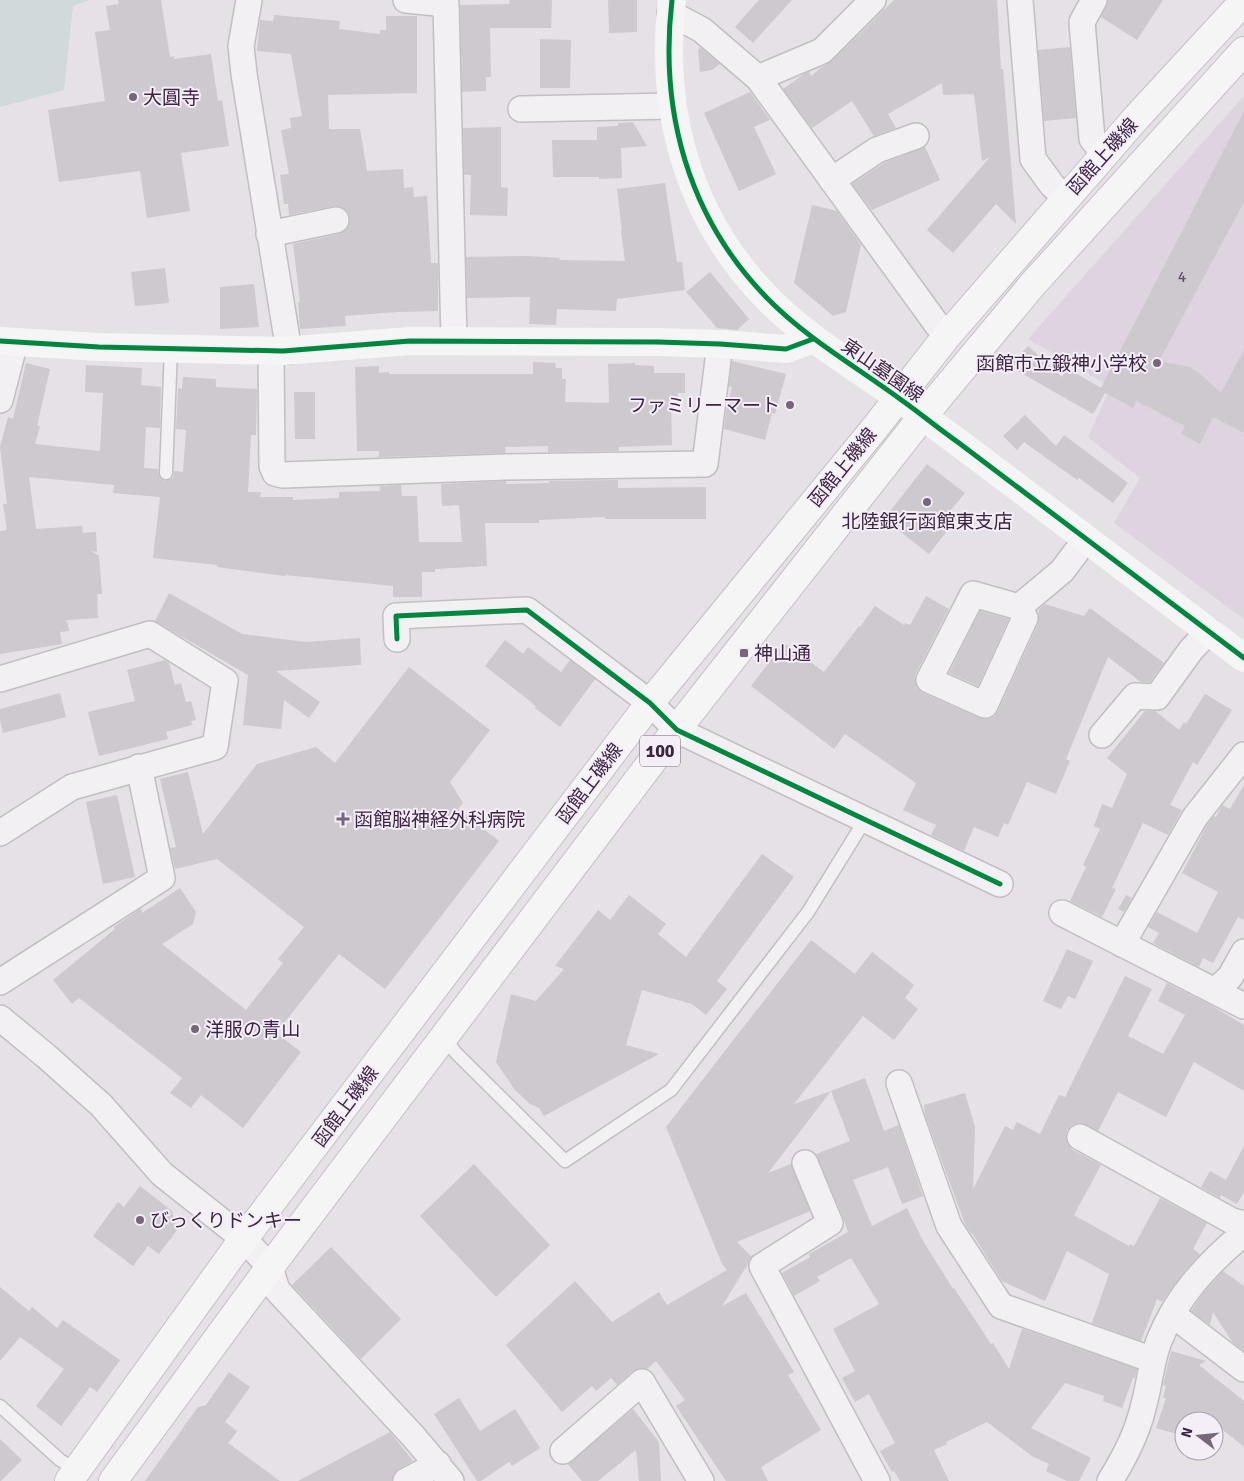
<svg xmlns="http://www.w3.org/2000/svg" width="1244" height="1481" font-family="Signika,'Noto Sans JP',sans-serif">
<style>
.built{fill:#ddd4df}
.green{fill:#d0dadb}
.building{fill:#cec8cf}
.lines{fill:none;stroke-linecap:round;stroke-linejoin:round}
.lane-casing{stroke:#c2bec4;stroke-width:15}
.street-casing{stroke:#c2bec4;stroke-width:28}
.primary-casing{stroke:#c5bfc7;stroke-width:30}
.lane{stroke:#f3f0f3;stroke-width:12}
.street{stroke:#f3f0f3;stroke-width:25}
.secondary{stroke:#f6f5f6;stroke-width:28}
.primary{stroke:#f6f5f6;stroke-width:28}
.cycleway-casing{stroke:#f4eef7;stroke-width:8}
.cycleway{stroke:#00873e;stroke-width:5}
.poi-dot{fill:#77677b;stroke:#f4eef7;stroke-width:2}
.labels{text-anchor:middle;stroke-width:4;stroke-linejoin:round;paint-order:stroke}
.number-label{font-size:16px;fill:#625067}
.shield{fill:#f4eef7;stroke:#736178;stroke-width:1}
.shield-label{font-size:18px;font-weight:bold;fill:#3c2542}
.poi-label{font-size:19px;fill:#3c2542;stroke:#f4eef7;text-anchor:start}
.street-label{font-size:19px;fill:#3c2542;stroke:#f4eef7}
</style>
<rect width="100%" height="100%" fill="#e5e1e6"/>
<path class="built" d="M1244 96V619L1114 523 1140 478 1088 437 1111 387 1028 339Z"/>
<path class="green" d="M0 0H90L73 6 64 90 0 107Z"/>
<g class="building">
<path d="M118 0H161L170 57 174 56V59L211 54 218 101 222 100 229 146 181 153 190 211 147 218 140 171 59 182 48 110 105 101 95 32 110 30 106 6 119 4Z"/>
<path d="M510 0H552L551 28H490L491 77H486V91L462 92 460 5 509 4Z"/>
<path d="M608 0H637V32L609 33Z"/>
<path d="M759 0H792L753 43 735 27Z"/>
<path d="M894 0H997L1001 69H1003L1016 224 996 204 953 253 927 230 990 157 982 161 974 94 943 95 942 83 888 114 896 128 874 136 852 101 812 128 783 89 804 74 809 72 811 76 822 67 832 61Z"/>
<path d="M1108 0H1163L1137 40 1101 17Z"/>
<path d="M274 15 340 21 339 29 380 34V30H386V16H417V93L328 95 329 129H360L367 171 403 169 404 188 413 187 414 197 427 196 431 263H438V311L398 312 345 316 346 326 300 329 298 302H300L293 244 339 234 346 230 349 225 350 218 346 210 341 207 334 206 289 215 288 204H284L280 175 289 174 281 130 291 128 290 118 302 116 291 54 257 51 260 20 273 21Z"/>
<path d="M540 39 571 40 570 88H540Z"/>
<path d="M1070 47 1076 118 1044 121 1038 50Z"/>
<path d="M701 48 720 64 712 70 700 72 698 49Z"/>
<path d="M750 92 770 120 754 127 776 174 739 191 704 113Z"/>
<path d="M1244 111V202L1159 361 1190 367 1198 372 1221 393 1244 350V433L1213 417 1200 444 1181 434 1185 426 1136 401 1133 408 1105 393 1093 414 1009 366 1028 346 1062 377 1067 368 1101 388Z"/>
<path d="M633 122 647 146 621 148 622 178 599 179V177H553L552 140H597V127L618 126V123Z"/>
<path d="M501 127V187L508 188 507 216 470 215 471 175H464L463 128Z"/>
<path d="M925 147 940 180 872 210 852 184 884 163Z"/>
<path d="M665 183 677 262H682L685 290 617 299 616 311 557 309 556 325 529 324 530 297 467 298 466 257 527 256 560 258 559 260 625 261 621 231H622L617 189Z"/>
<path d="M812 205 837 211 861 245 846 312 833 316 794 283Z"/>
<path d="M165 268 169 303 135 306 131 272Z"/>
<path d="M710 272 749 319 737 330 717 328 686 292Z"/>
<path d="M254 284 259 327 220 329V287Z"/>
<path d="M732 361 786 374 775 414 772 413 765 440 724 429 726 411 732 387 729 386Z"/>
<path d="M533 362 555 363 556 368H562V379H566L565 402 609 403 608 364 635 363V365L654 366V373H685V393H678V401H671L672 445 619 447V450L617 451 548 452V446L505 447 506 453 379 457V451H357L355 367 379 366V373L389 372V374H533Z"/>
<path d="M26 363 50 369 37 426H40L35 444 100 451 103 393 85 392 86 365 142 368 141 385 161 387 160 428 146 427 144 468 158 469 159 477 165 481 173 478 174 471 183 472 186 430 176 429 178 388 182 389 183 377 216 379V387L257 389 256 435H251L248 492H261L260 497H293V500L339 498V492L380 491V486L401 485 402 496H417L419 542H462L459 505 442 506 441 484 506 481V484L549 483V481L618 480V488L706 487V519H605V517L539 520V523H485L487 566 435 569V572H422V597H393V586L285 575V576L217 567V565L153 558 160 497 113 493 114 485 29 477 36 529 82 526 83 533 96 532 97 552 91 551 99 556 102 594H97L98 618 67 620 69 631 60 632 62 644 0 654V531L7 530 3 504H7L0 447 8 417 13 419Z"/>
<path d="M294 392H315V439H295Z"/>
<path d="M1025 415 1056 446 1064 435 1128 483 1113 503 1079 478 1077 480 1024 442 1017 450 1003 436Z"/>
<path d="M927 464 965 493 950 511 958 517 929 554 884 519Z"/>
<path d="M169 593 242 634 306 642 360 638 361 665 276 671 320 702 309 718 284 700 281 729 243 725 248 675 155 621Z"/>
<path d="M926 596 949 609 916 673 915 680 917 688 923 693 980 718 986 719 993 717 998 711 1038 624 1039 609 1045 604 1084 616 1090 608 1164 663 1150 682H1141L1108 657 1066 759 1070 761 1056 794 1027 782 1008 825 1004 823 998 837 974 827 964 851 931 835 936 825 903 810 916 783 845 734 834 749 751 686 784 643 824 672 859 626 860 627 875 606 904 625 905 623 910 625Z"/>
<path d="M980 611 1009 619 978 686 949 673Z"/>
<path d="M505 640 523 654 528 647 561 672 570 660 595 679 560 727 535 708 536 706 485 666Z"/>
<path d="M165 660 169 663 175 685 181 683 186 702 191 701 196 720 191 721 192 725 166 732 168 739 99 756 88 712 135 701 127 670Z"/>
<path d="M409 667 490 730 450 782 463 803 458 809 499 841 385 989 339 954 276 1033 301 1052 243 1128 201 1095 191 1108 170 1093 182 1078 79 998 72 1004 53 980 115 929 114 927 141 908 142 913 180 888 196 912 193 924 162 944 246 1010 283 963 278 959 304 927 217 859 175 869 170 848 176 847 160 779 188 772 203 834 257 764 316 747 335 763Z"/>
<path d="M60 693 66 717 3 733 0 720V709Z"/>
<path d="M1205 694 1232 710 1197 765 1193 762 1170 805 1182 810 1168 835 1143 823 1112 888 1116 889 1102 917 1070 901 1086 867 1083 865 1100 829 1094 826 1102 804 1112 808 1127 774 1107 758 1145 711H1155L1179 730 1184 722 1186 724Z"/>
<path d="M1244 785V920L1238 917 1213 963 1203 958 1199 967 1153 943 1159 933 1148 927 1157 912 1197 933 1218 892 1182 873 1207 825 1214 816 1216 817 1222 805 1230 809Z"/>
<path d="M117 795 135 877 103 884 86 802Z"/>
<path d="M762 854 794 877 717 981 727 989 706 1015 692 1004 642 990 626 1045 659 1054 544 1116 539 1108 530 1104 515 1090 496 1062 511 994 536 1001 564 969 555 966 598 910 610 920 629 895 666 924 658 934 686 957Z"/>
<path d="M1126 895 1132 898 1124 912 1118 909Z"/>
<path d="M811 940 855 974 872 952 914 985 905 998 918 1009 894 1040 863 1016 794 1104 831 1091 768 1173 791 1164 810 1211 737 1242 751 1256 754 1254 722 1306 746 1293 794 1372 788 1375 821 1430 761 1467 768 1481H726L676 1406 685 1400 656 1361 647 1369 640 1368 633 1371 617 1385 611 1378 596 1391 592 1386 562 1412 506 1345 575 1281 612 1322 659 1292 667 1305 727 1270 722 1264 666 1127Z"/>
<path d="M1067 949 1093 961 1075 999 1068 996 1061 1009 1043 1001Z"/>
<path d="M1125 976 1152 989 1128 1036 1163 1054 1185 1015 1158 1001 1167 983 1211 1005 1244 1025V1091L1194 1062 1166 1117 1118 1092 1098 1131 1080 1123 1073 1124 1067 1130 1066 1138 1068 1145 1073 1150 1101 1165 1074 1215 1129 1246 1130 1244 1134 1246 1160 1198 1207 1223 1193 1249 1200 1254 1183 1273 1162 1302 1157 1299 1141 1341 1092 1323 1109 1274 1067 1251 1045 1301 1002 1281 972 1233H971L965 1224 925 1115 924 1105 965 1093 975 1127 973 1189 1005 1126 1013 1130 1017 1122 1040 1134 1059 1095 1065 1097Z"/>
<path d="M865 1078 884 1131 899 1125 923 1196 902 1204 888 1167 853 1180 872 1226 907 1208 923 1241 953 1289 954 1288 991 1344 993 1343 1009 1369 1022 1329 1137 1369 1135 1378H1133L1122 1408 1103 1401 1104 1396 1065 1383 1031 1428 1091 1458 1079 1481H1067L1046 1471 1049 1464 1032 1456 987 1422 946 1442 947 1444 934 1450 949 1481H900L894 1471 892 1472 880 1451 895 1443 869 1394 855 1402 842 1378 855 1371 833 1329 879 1304 851 1258 817 1277 820 1281 794 1296 782 1273 810 1257 809 1254 848 1232 843 1217 816 1154 850 1141 831 1091Z"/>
<path d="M1244 1146V1192L1237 1204 1221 1195 1220 1198 1201 1187 1210 1171 1226 1180Z"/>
<path d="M474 1164 550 1245 496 1297 420 1216Z"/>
<path d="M140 1186 172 1211 177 1230 159 1254 148 1246 133 1266 93 1236 118 1202 124 1207Z"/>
<path d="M331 1247 401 1319 361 1359 292 1285Z"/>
<path d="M1223 1271 1244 1286V1351L1233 1343 1213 1312 1210 1325 1191 1311 1205 1291Z"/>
<path d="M0 1287 29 1311 32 1307 57 1328 63 1320 120 1360 97 1392 90 1387 61 1426 36 1406 64 1369 20 1337 0 1361Z"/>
<path d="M1171 1351 1206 1361 1199 1365 1244 1401V1447L1214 1423V1421H1184V1436L1156 1428 1166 1398H1163L1166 1386 1163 1385Z"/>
<path d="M229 1372 250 1387 225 1422 237 1431 228 1443 280 1481H145L198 1407 206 1405Z"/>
<path d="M459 1398 480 1431 515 1409 540 1448 512 1466 509 1462 481 1481H477L434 1414Z"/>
<path d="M633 1409 659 1442 661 1481H639L636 1450 598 1481H582L568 1464Z"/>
<path d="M390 1432 413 1461 399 1469 394 1474 392 1481H298Z"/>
<path d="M0 1439 22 1460 1 1481H0Z"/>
</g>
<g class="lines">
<g class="lane-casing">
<g id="lane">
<path d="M166 473 171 349"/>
<path d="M444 1037 456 1053 565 1161 671 1090 808 912 865 820"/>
<path d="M0 1406 60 1460 76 1470"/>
</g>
</g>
<g class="street-casing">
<g id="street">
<path d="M249 0 241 46 244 74 289 351"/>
<path d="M406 0 446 4 454 341"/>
<path d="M1020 0 1033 159 1052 185 1065 198"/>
<path d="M1094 0 1082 22 1092 139 1104 153"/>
<path d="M670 13 702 30 758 78 946 337"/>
<path d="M758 78 822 51 873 0"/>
<path d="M521 109 673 106"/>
<path d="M832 180 877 150 916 136"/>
<path d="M269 234 336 220"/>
<path d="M271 351 272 466 275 473 283 475 507 467 705 464 720 344"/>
<path d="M0 400 15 342"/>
<path d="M1019 607 973 594 929 680 985 705 1025 618 1019 607 1062 571 1086 539"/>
<path d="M397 639 396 616 527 610 650 703 677 730 1000 884"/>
<path d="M0 679 150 634 225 681 215 747 72 787 0 833"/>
<path d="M1102 735 1135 696 1157 697 1191 650 1209 631"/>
<path d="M1062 913 1244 1006"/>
<path d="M1122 944 1195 817 1244 755"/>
<path d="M0 982 162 878 139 767"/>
<path d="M1215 991 1230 977 1244 952"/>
<path d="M0 1018 46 1056 101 1105 162 1174 244 1239 270 1267 277 1290 413 1436 451 1481"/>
<path d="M899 1083 949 1226 1001 1306 1153 1360"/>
<path d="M1080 1137 1232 1221 1244 1224"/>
<path d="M805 1163 830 1223 762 1266 877 1481"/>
<path d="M1172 1314 1244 1369"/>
<path d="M563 1451 642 1382 701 1481"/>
<path d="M406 1481 438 1464"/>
<path d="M1110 1481C1125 1457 1138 1432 1144 1404 1150 1383 1151 1361 1159 1341 1176 1297 1208 1263 1244 1233"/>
</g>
</g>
<g class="primary-casing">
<g id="primary">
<path d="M69 1481 236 1249 650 703 874 429 946 337 1137 117 1244 1"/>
<path d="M113 1481 270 1267 666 743 923 416 1033 284 1244 51"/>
</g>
</g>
<use href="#lane" class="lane"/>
<use href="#street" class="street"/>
<g class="secondary">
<path d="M672 0C659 111 688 217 767 298 806 338 855 366 900 399 920 413 939 429 959 443 1054 515 1149 586 1244 658"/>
<path d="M0 341 99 347 283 351 410 341 658 342 720 344 786 349 813 339"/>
</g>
<use href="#primary" class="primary"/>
<g class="cycleway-casing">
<g id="cycleway">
<path d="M672 0C659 111 688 217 767 298 806 338 855 366 900 399 920 413 939 429 959 443 1054 515 1149 586 1244 658"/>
<path d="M0 341 99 347 283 351 410 341 658 342 720 344 786 349 813 339"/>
<path d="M397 639 396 616 527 610 650 703 677 730 1000 884"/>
</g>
</g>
<use href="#cycleway" class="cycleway"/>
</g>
<g class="poi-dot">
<circle cx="133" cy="97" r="5"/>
<circle cx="1157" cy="363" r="5"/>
<circle cx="790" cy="405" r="5"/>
<circle cx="927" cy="502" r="5"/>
<rect x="739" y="648" width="10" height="10" rx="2.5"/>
<path d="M340.5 811.5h5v5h5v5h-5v5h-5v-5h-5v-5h5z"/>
<circle cx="195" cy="1029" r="5"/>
<circle cx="140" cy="1220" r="5"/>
</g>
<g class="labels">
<g class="number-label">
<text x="1182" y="282">4</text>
</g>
<rect class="shield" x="640" y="735.5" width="40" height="31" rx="4"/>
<g class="shield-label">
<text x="660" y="757">100</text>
</g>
<g class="poi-label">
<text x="143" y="104">大圓寺</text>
<text x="1147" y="370" text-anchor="end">函館市立鍛神小学校</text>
<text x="780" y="412" text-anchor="end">ファミリーマート</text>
<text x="927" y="528" text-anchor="middle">北陸銀行函館東支店</text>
<text x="754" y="660">神山通</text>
<text x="354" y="826">函館脳神経外科病院</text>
<text x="205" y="1036">洋服の青山</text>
<text x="150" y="1227">びっくりドンキー</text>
</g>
<g class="street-label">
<text transform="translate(1102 156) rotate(-48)" y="7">函館上磯線</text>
<text transform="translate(883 370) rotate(35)" y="7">東山墓園線</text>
<text transform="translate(842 467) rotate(-51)" y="7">函館上磯線</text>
<text transform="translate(589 783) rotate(-53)" y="7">函館上磯線</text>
<text transform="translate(345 1106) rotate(-53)" y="7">函館上磯線</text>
</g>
</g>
<g transform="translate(1199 1436) rotate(286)"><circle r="24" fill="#f4eef7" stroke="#aa9eaf"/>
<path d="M0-4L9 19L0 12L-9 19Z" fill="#77677b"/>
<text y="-8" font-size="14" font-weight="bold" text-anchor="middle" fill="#3c2542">N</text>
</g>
</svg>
